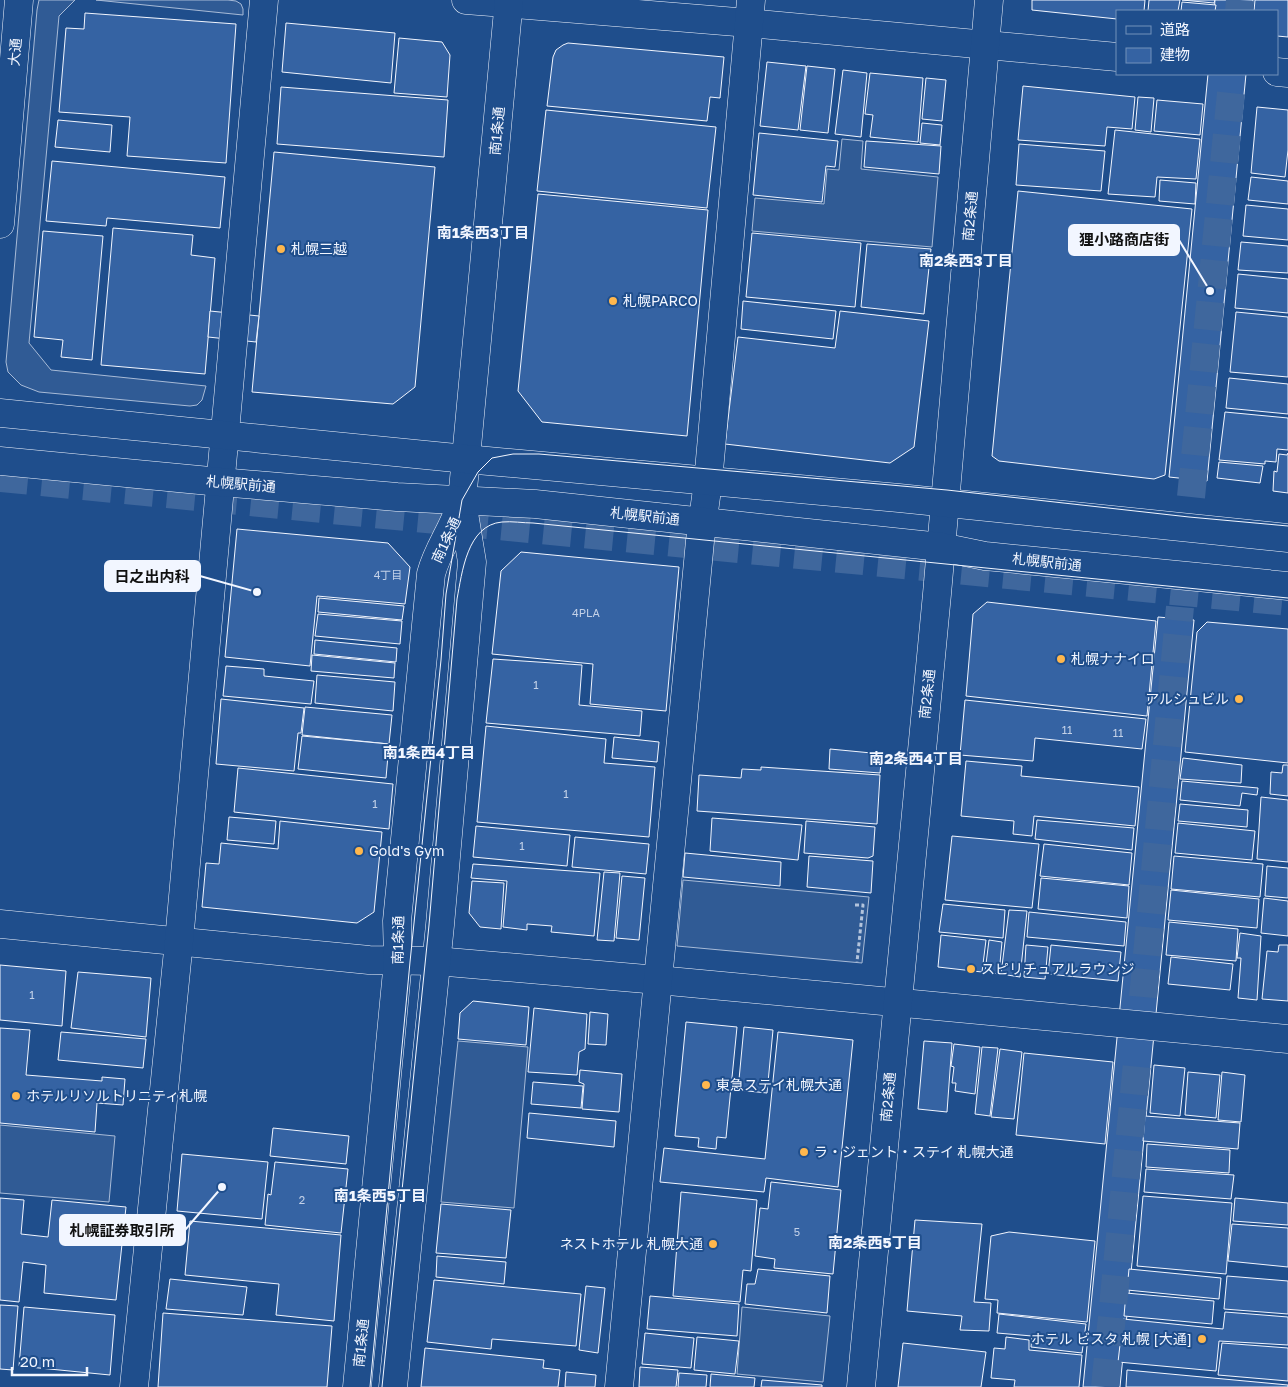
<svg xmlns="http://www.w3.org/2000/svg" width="1288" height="1387" font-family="'Golos Text','Noto Sans JP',sans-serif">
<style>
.parking{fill:#305b95;stroke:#a8bbd7}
.building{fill:#3563a3;stroke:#f2f6ff}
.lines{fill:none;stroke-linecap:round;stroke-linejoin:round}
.minor-tunnel{stroke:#3f679d;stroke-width:28;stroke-dasharray:28 14;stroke-linecap:butt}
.minor-casing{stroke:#f2f6ff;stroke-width:29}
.highway-casing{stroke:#f2f6ff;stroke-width:29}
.path{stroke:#b3c4dc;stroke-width:3;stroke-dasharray:4 2.5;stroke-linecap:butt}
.minor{stroke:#1f4e8c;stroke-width:28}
.highway{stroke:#1f4e8c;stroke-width:28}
.tram{stroke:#f2f6ff;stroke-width:1}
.poi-dot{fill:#ffb74d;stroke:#1f4e8c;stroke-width:2}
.labels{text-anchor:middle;stroke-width:4;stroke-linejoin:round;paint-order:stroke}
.number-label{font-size:11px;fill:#c3d1e8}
.street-label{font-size:14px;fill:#f2f6ff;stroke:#1f4e8c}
.poi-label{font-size:14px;fill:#f2f6ff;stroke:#1f4e8c;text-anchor:start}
.neighbourhood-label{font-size:15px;font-weight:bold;fill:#f2f6ff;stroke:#1f4e8c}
.leader{fill:none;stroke:#f2f6ff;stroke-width:2}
.callout-dot{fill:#f2f6ff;stroke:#1f4e8c;stroke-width:2}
.callout{fill:#f2f6ff;stroke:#f2f6ff;stroke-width:2}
.callout-label{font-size:15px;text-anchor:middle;font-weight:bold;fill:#111}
</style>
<rect width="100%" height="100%" fill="#1f4e8c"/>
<g class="parking">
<path d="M39 0H75L59 16 29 343 51 370 206 386 202 400 197 405 190 406 39 392 21 385 8 372 6 362 37 10Z"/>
<path d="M96 0H228L236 1 241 4 243 9V15Z"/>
<path d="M842 139 863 141 861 169 938 177 932 247 752 231 755 198 824 204 827 169 839 170Z"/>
<path d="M683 880 869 897 862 963 677 946Z"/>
<path d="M458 1041 528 1047 514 1208 441 1202Z"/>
<path d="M0 1125 115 1136 109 1202 0 1193Z"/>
<path d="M742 1307 830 1316 823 1382 737 1374Z"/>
</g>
<g class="building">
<path d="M1032 0H1145L1144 11H1117V19L1032 10Z"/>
<path d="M1149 0H1180L1178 11H1148Z"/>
<path d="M1182 0H1215L1214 3Z"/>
<path d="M1215 0H1253L1252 11H1214Z"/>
<path d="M1255 0H1288V37L1277 36V11H1254Z"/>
<path d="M1182 2 1216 5 1215 11H1181Z"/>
<path d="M85 13 236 24 226 163 127 156 130 117 59 112 66 28 84 29Z"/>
<path d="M286 23 395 33 391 83 282 72Z"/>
<path d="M399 38 442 42 450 55 447 97 394 93Z"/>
<path d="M568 43 724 57 720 98 710 97 707 121 547 106 553 57 556 50 563 45Z"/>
<path d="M767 62 806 66 798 130 760 126Z"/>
<path d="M807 66 835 69 828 133 800 130Z"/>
<path d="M843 70 867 73 861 137 835 134Z"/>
<path d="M870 73 923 78 918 142 870 137 873 115 865 114Z"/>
<path d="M1208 74H1246L1207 481 1169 477Z"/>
<path d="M926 78 946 80 942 121 922 119Z"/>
<path d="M1023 86 1135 97 1132 129 1107 127 1105 146 1018 140Z"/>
<path d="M281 87 448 100 444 157 277 144Z"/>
<path d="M1138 97 1154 98 1151 132 1135 130Z"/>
<path d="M1157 100 1203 104 1200 135 1154 131Z"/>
<path d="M1257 107 1288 110V150L1285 177 1251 173Z"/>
<path d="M546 110 716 127 707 208 537 191Z"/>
<path d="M58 120 112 125 110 152 55 147Z"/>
<path d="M922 123 942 125 940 145 920 143Z"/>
<path d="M1115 130 1200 139 1196 179 1157 177 1155 197 1108 194Z"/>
<path d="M759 133 838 141 835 167 826 166 822 202 753 195Z"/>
<path d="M866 141 941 146 939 174 864 167Z"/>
<path d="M1019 144 1105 151 1101 191 1016 185Z"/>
<path d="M274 152 435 167 415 387 393 404 252 392Z"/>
<path d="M52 161 225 177 220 228 107 218 106 226 46 221Z"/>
<path d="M1251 177 1288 181V204L1248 200Z"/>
<path d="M1160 180 1196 183 1195 204 1159 201Z"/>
<path d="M1018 191 1192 209 1165 475 1154 479 999 461 992 456Z"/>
<path d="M538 194 708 210 687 436 542 422 518 391Z"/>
<path d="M1246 205 1288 209V240L1243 236Z"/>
<path d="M113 228 193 235 191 255 215 258 205 374 101 365Z"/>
<path d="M43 231 103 236 92 360 61 357 63 340 34 337Z"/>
<path d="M752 233 861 243 855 307 746 297Z"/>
<path d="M1241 242 1288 246V273L1238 270Z"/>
<path d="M867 244 931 249 924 314 861 307Z"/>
<path d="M1238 274 1288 279V313L1235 308Z"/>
<path d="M743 301 836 311 833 339 741 329Z"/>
<path d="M210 311 259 316 256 342 208 337Z"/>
<path d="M840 311 929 321 914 447 890 463 725 444 738 337 835 348Z"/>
<path d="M1236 312 1288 317V377L1230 372Z"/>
<path d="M1229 378 1288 384V414L1226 408Z"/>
<path d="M1225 412 1288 418V450L1277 449 1276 462 1265 461V464L1219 460Z"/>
<path d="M1288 453V493L1273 491 1274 471 1277 472 1279 454 1287 455Z"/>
<path d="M1219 462 1263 466 1260 483 1217 478Z"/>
<path d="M237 529 388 543 410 567 405 604 317 596 310 666 225 657Z"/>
<path d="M521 552 679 567 666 711 590 704 593 664 492 654 501 571Z"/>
<path d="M319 598 404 606 402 620 318 612Z"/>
<path d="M987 602 1156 621 1147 716 966 696 973 614Z"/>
<path d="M318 614 402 621 400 644 315 636Z"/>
<path d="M1158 617 1194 620 1120 1387H1083Z"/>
<path d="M1207 622 1288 629V763L1185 752 1197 632Z"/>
<path d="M315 640 397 648 396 662 314 654Z"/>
<path d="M312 655 395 663 394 678 311 671Z"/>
<path d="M493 659 582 665 579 705 642 711 640 736 486 723Z"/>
<path d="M226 666 264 669V676L314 681 311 704 223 696Z"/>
<path d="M317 675 395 682 393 711 315 703Z"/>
<path d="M221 699 304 708 301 733H298L294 771 216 764Z"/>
<path d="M965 700 1146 719 1142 749 1035 738 1033 761 960 755Z"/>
<path d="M305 707 392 715 389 744 302 735Z"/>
<path d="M486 726 606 739 604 763 655 767 649 837 477 822Z"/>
<path d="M302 736 389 744 386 778 298 769Z"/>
<path d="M614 737 659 742 657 762 612 758Z"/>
<path d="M830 749 882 754 880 773 829 769Z"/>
<path d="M1183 758 1242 765 1241 783 1180 779Z"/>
<path d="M966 761 1022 766 1021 776 1139 787 1135 826 1034 816 1032 836 1013 834 1014 821 961 816Z"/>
<path d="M1283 765H1288V796L1270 794 1271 772 1282 773Z"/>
<path d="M761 767 880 775 877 824 697 811 699 775 741 778 742 769 761 770Z"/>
<path d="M238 768 393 784 389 829 234 812Z"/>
<path d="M1182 781 1258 788 1257 795 1242 793 1240 806 1180 800Z"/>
<path d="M1261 797 1288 800V862L1257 859Z"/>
<path d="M1180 804 1248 810 1247 827 1178 821Z"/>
<path d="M229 817 276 821 274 844 227 840Z"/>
<path d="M712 818 802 825 798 860 710 851Z"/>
<path d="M1037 820 1134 828 1132 850 1035 839Z"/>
<path d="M280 821 382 832 374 912 357 923 202 907 206 863 219 864 221 843 278 849Z"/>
<path d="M806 821 875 827 873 856 868 858 804 853Z"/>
<path d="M1178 823 1255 831 1252 860 1175 853Z"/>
<path d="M476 826 570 835 567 866 473 857Z"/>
<path d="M952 836 1039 844 1032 908 945 900Z"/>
<path d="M575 837 649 844 646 874 572 867Z"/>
<path d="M1044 844 1132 853 1129 885 1040 876Z"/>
<path d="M685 853 781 862 780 886 683 877Z"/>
<path d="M809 856 873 861 871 893 807 887Z"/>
<path d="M1174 856 1263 864 1260 897 1171 889Z"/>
<path d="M473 864 600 873 594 936 551 932 552 926 527 924V930L503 927 507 881 471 878Z"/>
<path d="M1267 866 1288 868V898L1265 896Z"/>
<path d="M604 872 620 873 614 941 597 940Z"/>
<path d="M622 876 645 878 639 940 616 938Z"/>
<path d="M1041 878 1129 886 1127 918 1038 909Z"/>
<path d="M472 881 504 883 501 929 480 927 469 913Z"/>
<path d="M1171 890 1259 899 1257 928 1168 920Z"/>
<path d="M1264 898 1288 901V936L1261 933Z"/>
<path d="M943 904 1005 910 1003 938 939 932Z"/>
<path d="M1009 910 1027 911 1020 977 1001 974Z"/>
<path d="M1029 912 1126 922 1124 946 1027 937Z"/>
<path d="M1169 922 1238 929 1236 961 1166 955Z"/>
<path d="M1240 933 1261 936 1257 1000 1238 998 1241 958H1237Z"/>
<path d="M941 935 986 940 982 972 938 967Z"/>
<path d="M989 940 1002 942 999 974 985 972Z"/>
<path d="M1026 945 1048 947 1045 979 1024 977Z"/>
<path d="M1051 945 1121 952 1118 981 1048 974Z"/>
<path d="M1279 945H1288V1001L1262 999 1267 951 1278 952Z"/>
<path d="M1171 957 1233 964 1230 990 1168 984Z"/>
<path d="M0 965 66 971 62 1026 0 1020Z"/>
<path d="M78 972 151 978 146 1037 71 1028Z"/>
<path d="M473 1001 529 1007 526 1045 458 1039 460 1013Z"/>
<path d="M534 1008 587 1014 585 1049 579 1052 577 1075 528 1072Z"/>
<path d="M590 1012 608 1014 606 1045 588 1044Z"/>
<path d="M686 1022 737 1027 726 1138 717 1137 716 1149 698 1147 699 1138 675 1136Z"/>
<path d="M744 1027 773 1030 767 1093 738 1090Z"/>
<path d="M0 1028 30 1030 26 1075 102 1081V1077L125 1079 123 1105 97 1103 95 1132 0 1123Z"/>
<path d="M61 1032 146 1039 143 1068 58 1060Z"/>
<path d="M778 1032 853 1040 838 1187 766 1178 764 1192 660 1182 664 1148 765 1159Z"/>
<path d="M924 1041 952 1043 947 1112 918 1109Z"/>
<path d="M954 1044 980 1047 975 1094 955 1091 956 1083H952L954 1067 951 1066Z"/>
<path d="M982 1047 998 1048 990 1116 975 1114Z"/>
<path d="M1000 1049 1022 1052 1014 1119 991 1117Z"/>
<path d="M1024 1053 1113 1062 1105 1144 1016 1135Z"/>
<path d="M1154 1065 1185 1068 1180 1116 1150 1113Z"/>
<path d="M580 1070 622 1074 619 1112 582 1109 584 1084 579 1082Z"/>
<path d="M1188 1072 1220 1075 1216 1118 1185 1115Z"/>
<path d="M1222 1072 1245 1075 1241 1122 1218 1120Z"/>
<path d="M533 1082 583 1086 581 1108 531 1104Z"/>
<path d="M529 1113 616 1121 614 1147 527 1138Z"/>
<path d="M1145 1116 1240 1123 1238 1149 1143 1141Z"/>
<path d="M273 1128 349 1136 346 1164 270 1156Z"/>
<path d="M1147 1144 1230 1150 1229 1173 1146 1167Z"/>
<path d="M182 1154 268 1162 262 1219 177 1211Z"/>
<path d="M275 1162 348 1169 341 1233 265 1225 268 1194 271 1195Z"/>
<path d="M1146 1169 1234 1175 1231 1199 1144 1192Z"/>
<path d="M771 1182 841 1190 833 1274 774 1268 775 1259 755 1256 760 1208 768 1209Z"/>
<path d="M681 1192 757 1200 751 1271 743 1270 740 1302 673 1296Z"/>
<path d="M1143 1196 1232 1203 1226 1274 1137 1266Z"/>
<path d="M0 1198 24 1200 21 1234 48 1237 52 1200 126 1207 116 1300 44 1293 46 1265 23 1262 19 1302 0 1300Z"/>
<path d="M1235 1198 1288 1203V1225L1233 1221Z"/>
<path d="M441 1204 511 1210 506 1258 436 1253Z"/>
<path d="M915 1220 982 1224 974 1302 991 1303 989 1331 960 1330 962 1316 907 1311Z"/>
<path d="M190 1221 341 1235 334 1321 276 1315 279 1284 185 1275Z"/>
<path d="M1232 1224 1288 1228V1267L1228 1261Z"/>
<path d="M1009 1232 1095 1241 1087 1322 997 1313 998 1300 985 1299 991 1236Z"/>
<path d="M437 1256 506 1262 504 1284 436 1277Z"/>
<path d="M758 1269 830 1276 827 1313 745 1304 747 1284H755Z"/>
<path d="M1129 1269 1221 1278 1219 1299 1127 1290Z"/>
<path d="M1227 1276 1288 1281V1314L1224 1309Z"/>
<path d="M170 1279 247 1287 243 1315 166 1309Z"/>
<path d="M434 1280 581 1294 576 1346 492 1339 491 1349 427 1342Z"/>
<path d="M586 1286 605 1288 598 1353 579 1350Z"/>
<path d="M1126 1293 1214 1301 1212 1324 1124 1316Z"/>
<path d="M650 1296 739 1304 737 1336 647 1329Z"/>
<path d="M0 1305 18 1306 13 1370 0 1369Z"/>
<path d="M24 1307 115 1315 110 1375 19 1366Z"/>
<path d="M1225 1312 1288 1317V1345L1219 1341 1216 1371 1118 1362 1123 1319 1223 1329Z"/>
<path d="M163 1313 332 1326 327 1387H158Z"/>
<path d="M999 1314 1086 1324 1082 1353 1031 1347 1032 1336 997 1333Z"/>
<path d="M645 1333 694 1338 691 1368 642 1364Z"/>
<path d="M697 1337 739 1341 735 1374 694 1370Z"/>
<path d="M1006 1337 1029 1340V1350L1082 1355 1079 1387H1014L1015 1380 991 1378 994 1348 1005 1349Z"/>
<path d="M903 1343 986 1352 981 1387H898Z"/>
<path d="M1222 1343 1288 1348V1381L1218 1375Z"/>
<path d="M425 1348 544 1360 543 1368 560 1370 558 1387H421Z"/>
<path d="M640 1367 678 1370 676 1387H639Z"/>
<path d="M1127 1370 1288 1385V1387H1126Z"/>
<path d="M566 1372 596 1375 595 1387H565Z"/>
<path d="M679 1373 707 1375 706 1387H678Z"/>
<path d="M711 1374 755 1378 754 1387H710Z"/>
<path d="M762 1380 822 1385V1387H761Z"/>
</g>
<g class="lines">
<g class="minor-tunnel">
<path d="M1239 11 1240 0"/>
<path d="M0 478 1288 602"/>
<path d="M1191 497 1231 93"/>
<path d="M1143 997 1180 607"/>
<path d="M1105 1387 1138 1053"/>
</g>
<g class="minor-casing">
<g id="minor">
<path d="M466 0 749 23 1117 57"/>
<path d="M1277 72 1288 73"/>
<path d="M0 224 19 0"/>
<path d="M0 924 369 960 436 961 658 980 1288 1039"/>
<path d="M134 1387 179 941 264 0"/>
<path d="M357 1387 398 961 397 921 431 574C438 547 456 526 462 500L509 0"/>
<path d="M393 1387 440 925 472 562 462 501"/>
<path d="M619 1387 700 541 708 482 751 0"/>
<path d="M861 1387 937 594 989 0"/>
</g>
</g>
<g class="highway-casing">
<g id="highway">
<path d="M0 413 466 459 899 498 1288 538"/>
<path d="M0 461 220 482 397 497 535 504 941 547 985 556 1288 586"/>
</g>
</g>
<path class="path" d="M855 905H863L857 962"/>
<use href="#minor" class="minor"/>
<use href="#highway" class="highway"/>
<g class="tram">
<path d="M370 1387 410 962 441 660 446 594 462 500 478 472 492 458 513 454H539L947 490 1189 517 1288 526"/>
<path d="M382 1387 429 925 457 599C462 573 467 525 502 522 512 521 523 523 533 523L1288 598"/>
</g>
</g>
<g class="poi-dot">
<circle cx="281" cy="249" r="5"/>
<circle cx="613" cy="301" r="5"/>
<circle cx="1061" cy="659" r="5"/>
<circle cx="1239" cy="699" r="5"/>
<circle cx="359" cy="851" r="5"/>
<circle cx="971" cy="969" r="5"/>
<circle cx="706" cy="1085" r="5"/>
<circle cx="16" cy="1096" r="5"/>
<circle cx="804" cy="1152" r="5"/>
<circle cx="713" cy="1244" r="5"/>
<circle cx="1202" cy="1339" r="5"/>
</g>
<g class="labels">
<g class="number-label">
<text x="388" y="579">4丁目</text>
<text x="586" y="617">4PLA</text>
<text x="536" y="689">1</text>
<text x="1067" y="734">11</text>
<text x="1118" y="737">11</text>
<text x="566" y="798">1</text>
<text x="375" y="808">1</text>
<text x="522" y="850">1</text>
<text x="32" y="999">1</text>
<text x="302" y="1204">2</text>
<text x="797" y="1236">5</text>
</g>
<g class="street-label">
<text transform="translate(15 52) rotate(-85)" y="5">大通</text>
<text transform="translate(497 131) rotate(-85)" y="5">南1条通</text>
<text transform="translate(970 216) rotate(-85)" y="5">南2条通</text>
<text transform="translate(241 484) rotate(5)" y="5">札幌駅前通</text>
<text transform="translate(645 516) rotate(6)" y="5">札幌駅前通</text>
<text transform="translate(446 540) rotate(-65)" y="5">南1条通</text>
<text transform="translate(1047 562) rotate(6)" y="5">札幌駅前通</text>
<text transform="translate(927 694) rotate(-84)" y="5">南2条通</text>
<text transform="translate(398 940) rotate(-89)" y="5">南1条通</text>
<text transform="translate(888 1097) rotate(-85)" y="5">南2条通</text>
<text transform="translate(361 1343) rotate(-84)" y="5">南1条通</text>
</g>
<g class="poi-label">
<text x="291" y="254">札幌三越</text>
<text x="623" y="306">札幌PARCO</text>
<text x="1071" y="664">札幌ナナイロ</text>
<text x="1229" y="704" text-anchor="end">アルシュビル</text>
<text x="369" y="856">Gold's Gym</text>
<text x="981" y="974">スピリチュアルラウンジ</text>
<text x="716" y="1090">東急ステイ札幌大通</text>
<text x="26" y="1101">ホテルリソルトリニティ札幌</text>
<text x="814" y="1157">ラ・ジェント・ステイ 札幌大通</text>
<text x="703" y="1249" text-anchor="end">ネストホテル 札幌大通</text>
<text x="1192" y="1344" text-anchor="end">ホテル ビスタ 札幌 [大通]</text>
</g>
<g class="neighbourhood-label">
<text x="483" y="238">南1条西3丁目</text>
<text x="966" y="266">南2条西3丁目</text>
<text x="429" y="758">南1条西4丁目</text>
<text x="916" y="764">南2条西4丁目</text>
<text x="380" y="1201">南1条西5丁目</text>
<text x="875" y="1248">南2条西5丁目</text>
</g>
</g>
<path class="leader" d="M1210 291L1179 240M257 592L200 576M222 1187L185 1230"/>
<g class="callout-dot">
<circle cx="1210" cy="291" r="5"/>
<circle cx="257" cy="592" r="5"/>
<circle cx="222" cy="1187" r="5"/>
</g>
<g class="callout">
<rect x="1069" y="225" width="110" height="30" rx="5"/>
<rect x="105" y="561" width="95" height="30" rx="5"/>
<rect x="60" y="1215" width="125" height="30" rx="5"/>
</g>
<g class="callout-label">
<text x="1124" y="245">狸小路商店街</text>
<text x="152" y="582">日之出内科</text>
<text x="122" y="1236">札幌証券取引所</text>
</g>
<rect x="1116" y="10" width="162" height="65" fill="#1f4e8c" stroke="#7391ba"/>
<rect x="1126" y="26" width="25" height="8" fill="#1f4e8c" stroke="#7391ba"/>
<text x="1160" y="35" font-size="15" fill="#f2f6ff">道路</text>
<rect x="1126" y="48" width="25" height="15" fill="#3563a3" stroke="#7391ba"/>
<text x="1160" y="60" font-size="15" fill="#f2f6ff">建物</text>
<path d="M12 1367v8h75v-8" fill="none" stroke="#f2f6ff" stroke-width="2.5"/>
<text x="20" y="1367" font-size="15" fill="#f2f6ff" stroke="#1f4e8c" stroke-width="4" paint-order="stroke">20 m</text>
</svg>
